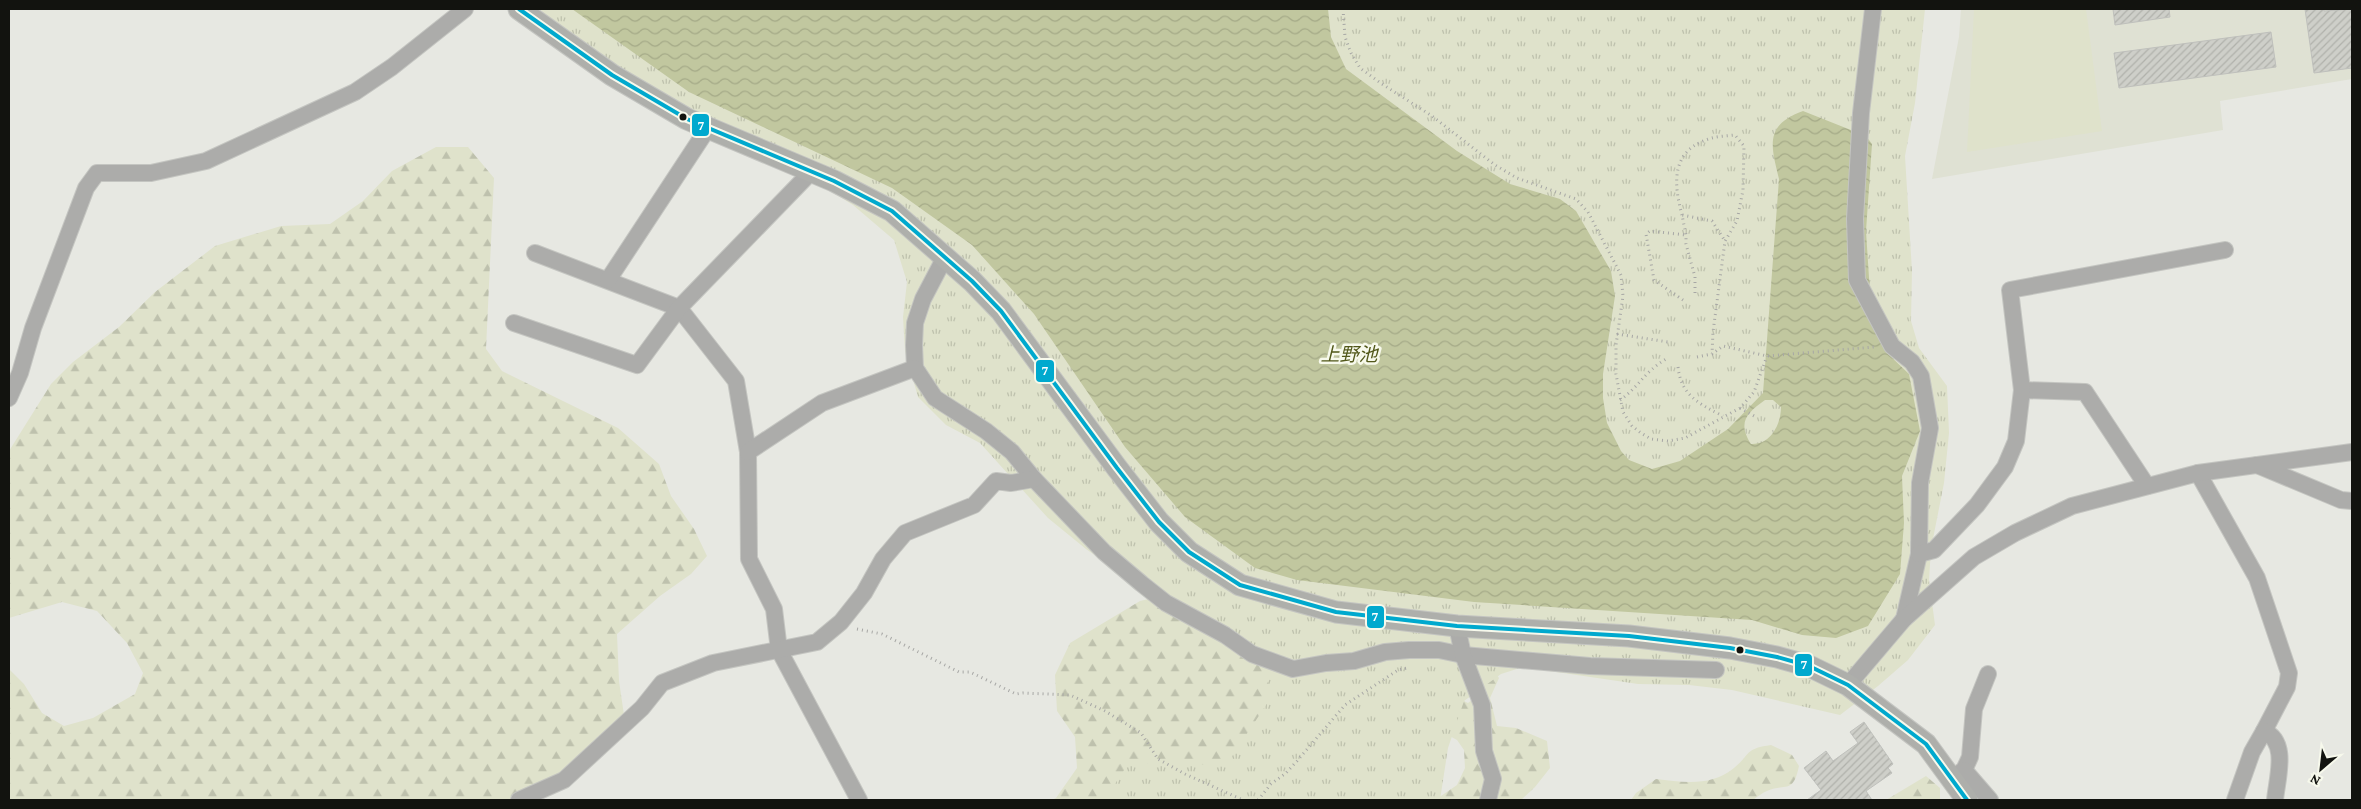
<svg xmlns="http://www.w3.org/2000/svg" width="2361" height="809" font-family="'Crimson Pro','Noto Sans JP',serif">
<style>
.built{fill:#dfe1d3}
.forest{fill:url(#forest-firs)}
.park{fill:url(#park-tufts)}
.pitch{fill:#dfe2cb}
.water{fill:url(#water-waves);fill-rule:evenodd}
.building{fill:url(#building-hatch);stroke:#bfc0bc}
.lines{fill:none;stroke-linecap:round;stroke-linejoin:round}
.minor-casing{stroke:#c4c5c1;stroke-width:18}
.major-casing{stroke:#c4c5c1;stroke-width:23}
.path{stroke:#a7a7a5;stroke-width:3;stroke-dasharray:1 4;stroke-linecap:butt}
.minor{stroke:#acacaa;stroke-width:16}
.major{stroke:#aeafab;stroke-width:21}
.bus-1-casing{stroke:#f7f9ec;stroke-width:8}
.bus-1{stroke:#00a9ce;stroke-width:4}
.bus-dot{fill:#12130f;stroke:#f7f9ec;stroke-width:2}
.labels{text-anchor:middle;stroke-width:5;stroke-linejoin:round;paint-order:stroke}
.water-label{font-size:19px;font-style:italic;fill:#52581a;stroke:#f7f9ec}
.line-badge{stroke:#f7f9ec;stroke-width:2}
.badge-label{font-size:14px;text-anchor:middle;font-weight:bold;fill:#fff}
</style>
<defs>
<pattern id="forest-firs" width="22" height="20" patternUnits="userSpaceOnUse" patternTransform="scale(1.25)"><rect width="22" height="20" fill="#dfe2cb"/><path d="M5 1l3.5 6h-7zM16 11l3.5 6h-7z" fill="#bec1ad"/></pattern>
<pattern id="park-tufts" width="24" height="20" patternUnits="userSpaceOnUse" patternTransform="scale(1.25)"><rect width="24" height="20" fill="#dfe2cb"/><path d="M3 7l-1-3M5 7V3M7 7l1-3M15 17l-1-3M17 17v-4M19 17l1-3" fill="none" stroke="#bec1ad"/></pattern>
<pattern id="water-waves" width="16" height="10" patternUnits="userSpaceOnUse" patternTransform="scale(1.25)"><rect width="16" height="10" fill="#c1c79f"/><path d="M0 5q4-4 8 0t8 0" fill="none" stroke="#a5aa88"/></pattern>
<pattern id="building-hatch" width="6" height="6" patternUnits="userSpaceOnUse" patternTransform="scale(1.25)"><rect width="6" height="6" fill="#cecfc9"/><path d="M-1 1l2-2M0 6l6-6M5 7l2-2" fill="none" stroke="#b0b1ab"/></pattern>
</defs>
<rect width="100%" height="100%" fill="#e7e8e2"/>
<path class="built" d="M1961 9H2352V79L2220 101 2223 130 1932 179 1959 37Z"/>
<g class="forest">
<path d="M436 147H468L494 178 486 349 502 371 618 428 659 464 671 496 694 529 707 556 691 574 660 596 617 634 619 681 624 715 536 800H9V669L24 684 42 713 64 726 93 718 135 694 143 673 127 643 97 611 62 602 9 618V451L51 384 73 362 119 327 155 292 215 246 281 226 330 224 363 201 392 171Z"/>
<path d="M1174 593 1213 609 1277 677 1274 709 1234 767 1143 800H1052L1056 798 1077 768 1075 737 1057 711 1055 675 1070 643 1140 601Z"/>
<path d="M1493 669 1499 678 1490 698 1497 726 1516 728 1547 741 1550 768 1535 787 1521 800H1435L1457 785 1465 768 1464 750 1457 740 1444 733 1458 698 1468 703 1473 699Z"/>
<path d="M1771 745 1792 755 1799 766C1793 794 1787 783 1767 791 1762 793 1757 797 1753 800H1631L1636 793 1656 779C1683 782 1711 787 1734 768 1752 753 1744 749 1771 745Z"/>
<path d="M1926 776 1940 788V800H1886Z"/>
</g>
<path class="park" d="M540 9H1925L1915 103 1905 156 1912 271 1911 321 1919 348 1947 386 1949 433 1944 483 1931 549 1929 580 1935 625 1908 660 1878 686 1840 715 1732 690 1689 685 1638 684 1523 667 1501 674 1464 701 1448 748 1440 800H1104L1127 766 1173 761 1225 767 1270 699 1266 664 1228 641 1203 614 1173 601 1117 571 1086 549 1048 518 980 443 946 425 918 397 905 351 903 317 907 282 894 240 853 205 789 166 580 56Z"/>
<path class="pitch" d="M1974 9H2086L2102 131 1967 152Z"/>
<path class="water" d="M572 9H1328L1331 37 1346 69 1457 151 1510 184 1560 199 1576 211 1611 271 1615 296 1603 374V398L1607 423 1621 451 1629 460 1652 469 1680 461 1728 429 1763 393 1779 179C1771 146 1764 125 1803 111L1866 136 1872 144 1866 231 1872 324 1887 353 1909 374 1920 431 1902 476 1904 523 1900 574 1868 626 1836 638 1802 635 1752 620 1474 602 1297 580 1255 568 1185 517 1125 447 1034 314 972 245 892 188 689 92ZM1765 400H1773L1781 407C1781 424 1771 445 1751 444 1737 422 1747 413 1765 400Z"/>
<g class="building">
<path d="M2113 9H2169L2170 17 2115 25Z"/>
<path d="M2305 9H2324V11L2352 9V68L2314 73Z"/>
<path d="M2271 32 2276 67 2119 88 2114 53Z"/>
<path d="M1864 722 1893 764 1888 768 1892 773 1866 791 1872 800H1807L1821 790 1804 768 1826 751 1833 761 1858 743 1850 732Z"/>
</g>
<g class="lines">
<g class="minor-casing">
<g id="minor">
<path d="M1873 9 1861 113 1855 219 1857 280 1892 346 1912 362 1921 376 1930 428 1920 483 1919 554 1904 619"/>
<path d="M535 253 679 308 736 381 748 452 749 559 774 609 779 650 859 800"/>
<path d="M945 257 923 299 915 323 914 345 915 368 935 398 986 431 1012 452 1034 479 1104 552 1142 584 1166 603 1225 635 1252 654 1293 669 1326 663 1354 661 1385 652 1409 650H1439L1463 655 1590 666 1716 670"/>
<path d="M608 280 708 128"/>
<path d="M514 323 637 365 679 308 812 171"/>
<path d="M2022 390 2085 392 2147 486"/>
<path d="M9 398 20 373 33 328 86 188 97 173H151L206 161 355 92 392 67 465 9"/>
<path d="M748 452 822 403 915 368"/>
<path d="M2257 465 2341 500 2352 501"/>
<path d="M2198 473 2257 578 2289 673 2287 687 2264 731"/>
<path d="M1919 554 1934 550 1977 505 2005 467 2016 441 2022 390 2010 290 2225 250"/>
<path d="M1457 626 1463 655 1482 705 1484 751 1493 779 1488 800"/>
<path d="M1848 685 1904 619 1974 557 2015 533 2072 506 2198 473 2352 452"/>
<path d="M1964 770 1970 757 1974 709 1988 674"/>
<path d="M1955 776 1964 770 1990 800"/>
<path d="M519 800 564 780 642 708 662 683 713 663 817 642 841 622 864 593 883 559 905 533 974 505 996 481 1011 483 1034 479"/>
<path d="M2235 800 2252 752 2264 731C2289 742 2277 778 2275 800"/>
</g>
</g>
<g class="major-casing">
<path id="major" d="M519 9 612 75 687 119 834 181 892 211 972 281 1001 311 1117 468 1159 522 1189 552 1240 585 1336 612 1457 626 1629 636 1730 648 1777 657 1809 666 1848 685 1926 744 1967 800"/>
</g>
<g class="path">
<path d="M1343 9 1345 37 1351 53 1360 68 1382 84 1432 116 1495 165 1517 178 1576 199 1588 212 1621 275 1623 296 1616 345V374L1623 412 1632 426 1641 433 1651 439 1668 441 1685 438 1740 408 1754 392 1767 356"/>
<path d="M1682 215C1673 182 1671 149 1712 138 1719 136 1727 136 1735 135L1744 146 1743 190 1737 221 1725 241 1713 332 1712 354"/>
<path d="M1695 293V277L1686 244V235L1682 215 1712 221 1725 241"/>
<path d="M1683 300 1654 280 1646 234 1650 231 1686 235"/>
<path d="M1617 334 1668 342"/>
<path d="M1697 357 1712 354 1723 346 1767 356 1874 347"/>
<path d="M1678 367C1681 395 1699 404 1723 416"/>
<path d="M1620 400C1639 387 1644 372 1666 359"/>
<path d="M1740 408 1756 417"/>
<path d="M857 629 882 634 959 672H970L1016 694 1023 693 1070 695 1105 711 1141 733 1158 759 1185 774 1243 800"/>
<path d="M1258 800 1271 784 1286 773 1297 761 1345 705 1398 670 1407 668"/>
</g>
<use href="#minor" class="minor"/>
<use href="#major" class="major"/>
<g class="bus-1-casing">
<path id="bus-1" d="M519 9 612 75 687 119 834 181 892 211 972 281 1001 311 1117 468 1159 522 1189 552 1240 585 1336 612 1457 626 1629 636 1730 648 1777 657 1809 666 1848 685 1926 744 1967 800"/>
</g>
<use href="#bus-1" class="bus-1"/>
</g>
<g class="bus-dot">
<circle cx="683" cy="117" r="4.5"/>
<circle cx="1740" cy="650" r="4.5"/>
</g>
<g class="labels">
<g class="water-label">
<text x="1349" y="361">上野池</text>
</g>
</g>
<g class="line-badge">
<rect x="691" y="113" width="19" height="24" rx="5" fill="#00a9ce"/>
<rect x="1035" y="359" width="20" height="24" rx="5" fill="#00a9ce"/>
<rect x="1366" y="605" width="19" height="24" rx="5" fill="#00a9ce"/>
<rect x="1794" y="653" width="19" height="24" rx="5" fill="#00a9ce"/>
</g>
<g class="badge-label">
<text x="701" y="130">7</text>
<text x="1045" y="375">7</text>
<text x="1375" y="621">7</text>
<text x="1804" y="669">7</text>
</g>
<rect width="2361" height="809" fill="none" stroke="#12130f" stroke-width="20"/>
<g transform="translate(2321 769) rotate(208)" stroke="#f7f9ec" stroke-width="4" paint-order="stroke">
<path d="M0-4L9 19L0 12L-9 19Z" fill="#12130f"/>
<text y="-8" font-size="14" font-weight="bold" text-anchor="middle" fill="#12130f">N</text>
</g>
</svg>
